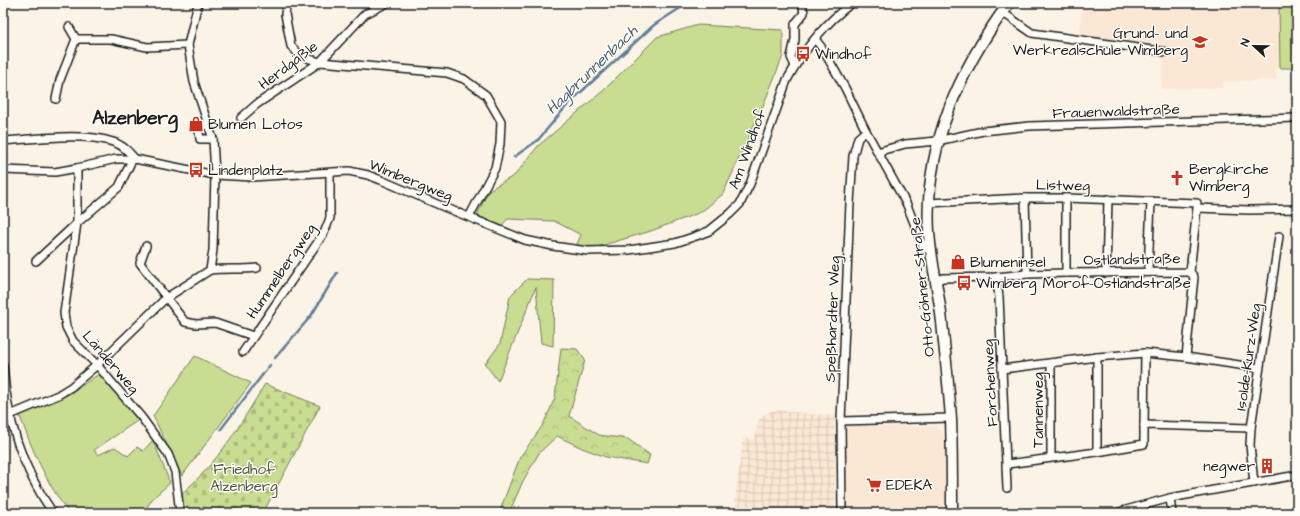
<svg xmlns="http://www.w3.org/2000/svg" width="1300" height="516" font-family="'Architects Daughter',sans-serif">
<style>
.built{fill:#fbe8d4}
.industrial{fill:url(#industrial-grid)}
.green{fill:#c8dd92;stroke:#727c57}
.forest{fill:url(#forest-crowns);stroke:#727c57}
.cemetery{fill:url(#cemetery-stones);stroke:#727c57}
.lines{fill:none;stroke-linecap:round;stroke-linejoin:round}
.stream{stroke:#5d7e95;stroke-width:2.5}
.street-casing{stroke:#1c1c1c;stroke-width:10}
.secondary-casing{stroke:#1c1c1c;stroke-width:13}
.street{stroke:#fdfcf7;stroke-width:7}
.secondary{stroke:#fdfcf7;stroke-width:10}
.labels{text-anchor:middle;stroke-width:3;stroke-linejoin:round;paint-order:stroke}
.poi-label{font-size:15px;fill:#1c1c1c;stroke:#fdfcf7;text-anchor:start}
.street-label{font-size:15px;fill:#1c1c1c;stroke:#fdfcf7}
.park-label{font-size:15px;fill:#50563f;stroke:#fdfcf7}
.water-label{font-size:16px;font-style:italic;fill:#475e6d;stroke:#fdfcf7}
.district-label{font-size:19px;font-weight:bold;fill:#1c1c1c;stroke:#fdfcf7}
</style>
<defs>
<pattern id="industrial-grid" width="8" height="8" patternUnits="userSpaceOnUse"><rect width="8" height="8" fill="#fbe8d4"/><path d="M0 4h8M4 0v8" fill="none" stroke="#d7c6b5"/></pattern>
<pattern id="forest-crowns" width="20" height="18" patternUnits="userSpaceOnUse"><rect width="20" height="18" fill="#c8dd92"/><path d="M2 6a3 3 0 1 1 6 0M12 15a3 3 0 1 1 6 0" fill="none" stroke="#abbd7d"/></pattern>
<pattern id="cemetery-stones" width="16" height="16" patternUnits="userSpaceOnUse"><rect width="16" height="16" fill="#c8dd92"/><path d="M2 7V4a2 2 0 0 1 4 0v3zM10 15v-3a2 2 0 0 1 4 0v3z" fill="#abbd7d"/></pattern>
</defs>
<rect width="100%" height="100%" fill="#fcf3e7"/>
<filter id="ink" filterUnits="userSpaceOnUse"><feTurbulence type="fractalNoise" baseFrequency=".025" numOctaves="2"/><feDisplacementMap in="SourceGraphic" scale="8" xChannelSelector="R" yChannelSelector="G"/><feConvolveMatrix kernelMatrix="1 2 1 2 8 2 1 2 1" color-interpolation-filters="sRGB"/></filter>
<g filter="url(#ink)">
<g class="built">
<path d="M1072 3H1279L1280 68H1276L1277 80 1223 82V88L1161 89 1164 48 1078 37 1083 4Z"/>
<path d="M848 426H936L943 433 945 444V500L940 513H845L844 433Z"/>
</g>
<path class="industrial" d="M774 410 835 416V513H735L736 492 743 438 755 439 758 421 763 415Z"/>
<g class="green">
<path d="M1279 3H1297V68H1280Z"/>
<path d="M698 25 783 30V56L765 101 723 194 701 212 651 231 597 247 576 246 581 235 554 221 508 219 500 227 482 220 478 213 489 190 515 175 538 146 604 90 657 37Z"/>
<path d="M527 279 554 280 553 346 541 343 536 287 498 381 485 364 500 344 510 296Z"/>
<path d="M195 356 251 383 182 476 153 416Z"/>
<path d="M99 374 140 419 94 450 98 455 115 447 128 456 137 447 143 451 153 440 170 483 153 498 143 513H69C46 483 32 449 19 414L69 394Z"/>
</g>
<path class="forest" d="M561 348 577 349 585 360 569 416 599 435 628 439 650 455 647 464 606 457 582 448 557 436 539 453 523 481 509 513H499L520 457 543 425 555 398Z"/>
<path class="cemetery" d="M265 384 320 406 263 513H181V494C218 463 240 425 265 384Z"/>
<g class="lines">
<g class="stream">
<path d="M514 157 538 140 569 103 654 25 688 3"/>
<path d="M275 358 311 316 337 273"/>
<path d="M221 429 270 365"/>
</g>
<g class="street-casing">
<g id="street">
<path d="M287 3 285 14 291 46 299 54 310 59 320 62 447 73 464 79 486 95 501 121 500 144 495 168 469 217"/>
<path d="M1002 12 1032 33 1166 52"/>
<path d="M76 39H111L147 47 188 45"/>
<path d="M815 39 822 48 845 88 866 131 907 205 924 249 930 248"/>
<path d="M795 66 791 57 795 40V24L804 13 802 3"/>
<path d="M56 99 60 80 76 39 69 27"/>
<path d="M241 118 257 104 320 62 365 14 387 3"/>
<path d="M207 124 198 126 200 139H213"/>
<path d="M3 141C36 139 82 132 113 142 123 145 129 152 135 159"/>
<path d="M877 152 905 144 937 141 983 131 1029 126 1297 118"/>
<path d="M77 168V223L64 313 66 327 73 341 97 365 142 418 168 454 175 472 180 513"/>
<path d="M3 170 55 172 77 168 116 159H135L215 175 252 177 349 171 368 175 381 180 444 207 525 240 553 246 588 251 629 250 675 243 696 236 709 231 730 214 740 204 750 184 787 80C803 51 825 23 852 3"/>
<path d="M1025 198 1027 274"/>
<path d="M1066 198V273"/>
<path d="M928 203 1025 198H1066L1197 203"/>
<path d="M146 246 140 263 185 322 196 324 215 323 253 336"/>
<path d="M36 261 77 223 119 187 132 160"/>
<path d="M210 270C226 268 241 270 257 268"/>
<path d="M1148 272 1151 201"/>
<path d="M1106 273 1108 199"/>
<path d="M996 277 999 297 1007 488"/>
<path d="M935 281 943 278 996 277 1027 274 1066 273 1190 272 1197 208 1249 210 1297 209"/>
<path d="M243 352 324 233 330 218V173"/>
<path d="M1186 357 1194 277 1190 272"/>
<path d="M3 365C7 420 21 467 53 513"/>
<path d="M1002 369 1097 357 1145 353 1186 357 1259 368"/>
<path d="M3 418 58 395 71 387 97 365 166 298 210 270 213 250 215 175 213 139 194 82 188 45 198 3"/>
<path d="M841 421 951 418"/>
<path d="M1144 425 1145 353"/>
<path d="M1097 452V357"/>
<path d="M1051 457V363"/>
<path d="M1007 464 1097 452 1144 444V425L1251 428"/>
<path d="M1254 483 1250 445 1251 428 1279 236"/>
<path d="M1170 498 1172 513"/>
<path d="M842 513 841 421 850 203 853 156 858 138 866 131"/>
<path d="M1115 513 1170 498 1297 475"/>
</g>
</g>
<g class="secondary-casing">
<path id="secondary" d="M952 513C952 482 952 450 951 419 949 387 945 354 942 322 939 292 931 263 929 232 924 147 959 70 1009 3"/>
</g>
<use href="#street" class="street"/>
<use href="#secondary" class="secondary"/>
</g>
</g>
<defs>
<g id="school-bare" transform="scale(1.2)"><path d="M0-5L7-2L0 1L-7-2ZM-4 1L0 2.5L4 1V4Q0 6-4 4Z" fill="#c8321e" stroke="#fdfcf7" stroke-width="2.5" paint-order="stroke"/></g>
<g id="bus-bare" transform="scale(1.2)"><path d="M-5-6H5V4H4V6H2V4H-2V6H-4V4H-5ZM-3.5-4V0h7V-4ZM-3.5 1.2v1.5H-2V1.2ZM2 1.2v1.5H3.5V1.2Z" fill="#c8321e" stroke="#fdfcf7" stroke-width="2.5" paint-order="stroke"/></g>
<g id="shop-bare" transform="scale(1.2)"><path d="M-5-2.5h2.3a2.7 3.5 0 0 1 5.4 0H5L5.5 6h-11ZM-1.5-2.5h3a1.5 2.3 0 0 0-3 0Z" fill="#c8321e" stroke="#fdfcf7" stroke-width="2.5" paint-order="stroke"/></g>
<g id="church-bare" transform="scale(1.2)"><path d="M-1.2-6h2.4v3.5h3.3v2.4h-3.3V6h-2.4V-.1h-3.3v-2.4h3.3Z" fill="#c8321e" stroke="#fdfcf7" stroke-width="2.5" paint-order="stroke"/></g>
<g id="building-bare" transform="scale(1.2)"><path d="M-4-6H4V6H1V3H-1V6H-4ZM-2.5-4.3h1.7v1.8h-1.7ZM.8-4.3h1.7v1.8H.8ZM-2.5-1h1.7V.8h-1.7ZM.8-1h1.7V.8H.8Z" fill="#c8321e" stroke="#fdfcf7" stroke-width="2.5" paint-order="stroke"/></g>
<g id="supermarket-bare" transform="scale(1.2)"><path d="M-6-5.5h2.5l.6 2H6L4.5 2H-2.5L-4.4-4H-6ZM-1.5 3.2a1.3 1.3 0 1 0 .1 0ZM3 3.2a1.3 1.3 0 1 0 .1 0Z" fill="#c8321e" stroke="#fdfcf7" stroke-width="2.5" paint-order="stroke"/></g>
</defs>
<g fill-rule="evenodd">
<use href="#school-bare" x="1200" y="42"/>
<use href="#bus-bare" x="803" y="54"/>
<use href="#shop-bare" x="196" y="124"/>
<use href="#bus-bare" x="196" y="170"/>
<use href="#church-bare" x="1177" y="178"/>
<use href="#shop-bare" x="958" y="262"/>
<use href="#bus-bare" x="964" y="283"/>
<use href="#building-bare" x="1267" y="466"/>
<use href="#supermarket-bare" x="874" y="485"/>
</g>
<g class="labels">
<g class="poi-label">
<text x="1188" y="38" text-anchor="end">Grund- und<tspan x="1188" dy="17">Werkrealschule Wimberg</tspan></text>
<text x="815" y="59">Windhof</text>
<text x="208" y="129">Blumen Lotos</text>
<text x="1189" y="174">Bergkirche<tspan x="1189" dy="17">Wimberg</tspan></text>
<text x="208" y="175">Lindenplatz</text>
<text x="970" y="267">Blumeninsel</text>
<text x="976" y="288">Wimberg Morof-Ostlandstraße</text>
<text x="1255" y="471" text-anchor="end">negwer</text>
<text x="886" y="490">EDEKA</text>
</g>
<g class="street-label">
<text transform="translate(288 65) rotate(-37)" y="5">Herdgäßle</text>
<text transform="translate(1116 111) rotate(-2)" y="5">Frauenwaldstraße</text>
<text transform="translate(747 149) rotate(-70)" y="5">Am Windhof</text>
<text transform="translate(411 180) rotate(22)" y="5">Wimbergweg</text>
<text transform="translate(1063 185) rotate(1)" y="5">Listweg</text>
<text transform="translate(1132 259) rotate(-1)" y="5">Ostlandstraße</text>
<text transform="translate(281 271) rotate(-56)" y="5">Hummelbergweg</text>
<text transform="translate(922 287) rotate(-96)" y="5">Otto-Göhner-Straße</text>
<text transform="translate(832 319) rotate(-88)" y="5">Speßhardter Weg</text>
<text transform="translate(1248 357) rotate(-82)" y="5">Isolde-Kurz-Weg</text>
<text transform="translate(111 362) rotate(49)" y="5">Länderweg</text>
<text transform="translate(990 383) rotate(-93)" y="5">Forchenweg</text>
<text transform="translate(1038 410) rotate(-90)" y="5">Tannenweg</text>
</g>
<g class="park-label">
<text x="244" y="474">Friedhof<tspan x="244" dy="17">Alzenberg</tspan></text>
</g>
<g class="water-label">
<text transform="translate(591 69) rotate(-44)" y="6">Hagbrunnenbach</text>
</g>
<g class="district-label">
<text x="135" y="124">Alzenberg</text>
</g>
</g>
<rect width="1300" height="516" fill="none" stroke="#fdfcf7" stroke-width="16"/>
<rect x="8" y="8" width="1284" height="500" fill="none" stroke="#1c1c1c" stroke-width="1.5" filter="url(#ink)"/>
<g transform="translate(1254 46) rotate(292)" stroke="#fdfcf7" stroke-width="3" paint-order="stroke">
<path d="M0-3L7 15L0 10L-7 15Z" fill="#1c1c1c"/>
<text y="-6" font-size="11" font-weight="bold" text-anchor="middle" fill="#1c1c1c">N</text>
</g>
</svg>
